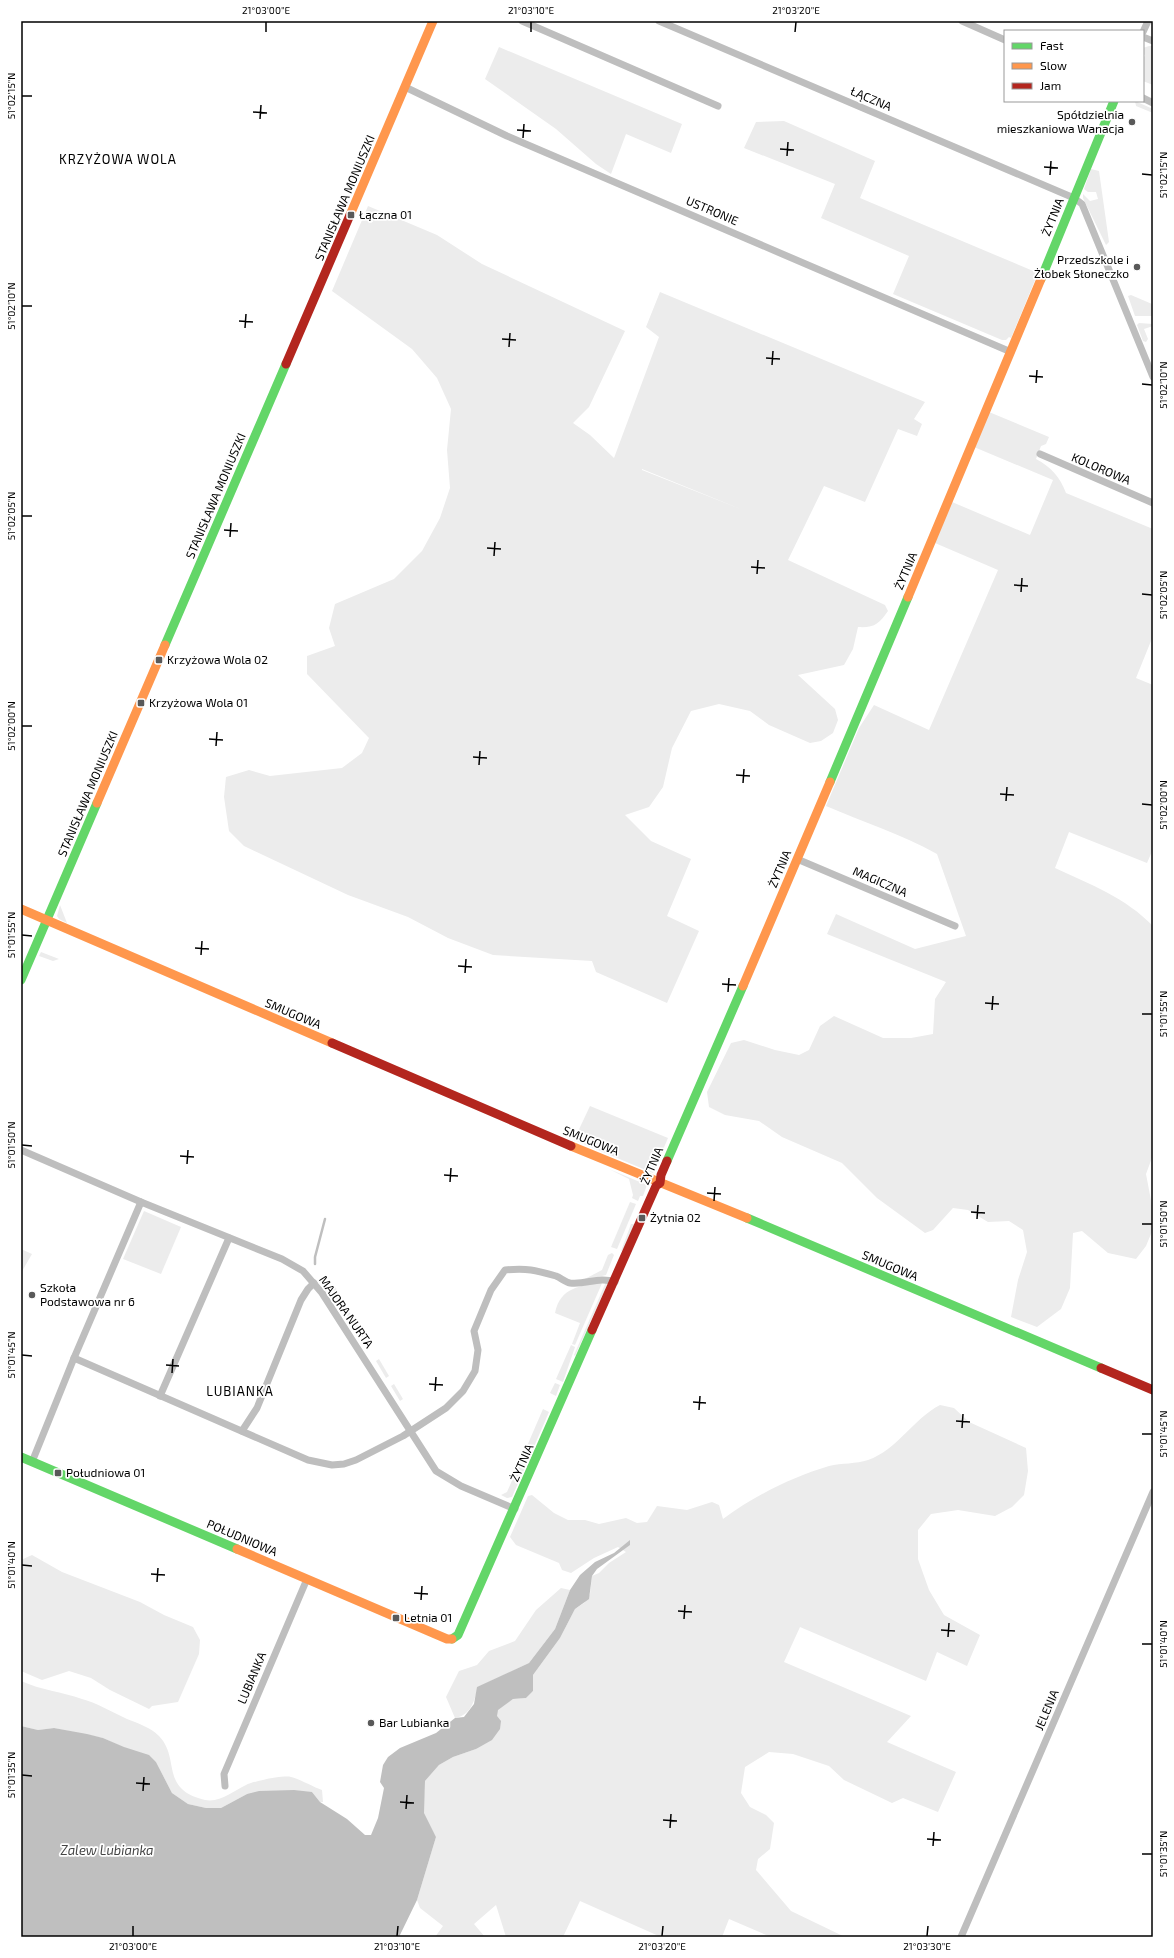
<svg xmlns="http://www.w3.org/2000/svg" width="1174" height="1958" font-family="'Exo 2',sans-serif">
<style>
.green{fill:#ececec;fill-rule:evenodd}
.water{fill:#bfbfbf}
.lines{fill:none;stroke-linecap:round;stroke-linejoin:round}
.stream{stroke:#bfbfbf;stroke-width:2.5}
.street{stroke:#bebebe;stroke-width:7}
.fast{stroke:#63d668;stroke-width:9}
.slow{stroke:#ff974d;stroke-width:9}
.jam{stroke:#b3261e;stroke-width:9}
.ticks{fill:none;stroke:#000;stroke-width:1.5}
.poi-dot{fill:#595959;stroke:#fff;stroke-width:1.5}
.labels{text-anchor:middle;stroke-width:3.5;stroke-linejoin:round;paint-order:stroke}
.street-label{font-size:12px;fill:#000;stroke:#fff}
.poi-label{font-size:12px;fill:#000;stroke:#fff;text-anchor:start}
.neighbourhood-label{font-size:13px;letter-spacing:1px;fill:#000;stroke:#fff}
.water-label{font-size:13px;font-style:italic;fill:#444;stroke:#fff}
.neatline{fill:none;stroke:#000;stroke-width:1.5}
.ticks-label{font-size:10px;text-anchor:middle;fill:#000}
</style>
<rect width="100%" height="100%" fill="#fff"/>
<g class="green">
<path d="M1149 46H1153V85L1143 81V60L1145 55 1143 54V48Z"/>
<path d="M499 47 682 124 671 153 626 134 611 174 596 164 556 129 485 79Z"/>
<path d="M1135 101 1153 109V113L1136 106Z"/>
<path d="M784 121 875 161 860 198 1038 273 1011 338 1009 337 1006 340H1002L893 294 909 256 821 218 835 184 744 148 756 122Z"/>
<path d="M1091 169 1099 171 1109 242 1106 245 1083 198V194L1090 201 1098 199 1096 192H1088L1084 189Z"/>
<path d="M368 206 437 235 482 264 625 331 589 407 573 423 590 435 614 458 659 337 646 327 660 292 925 402 914 419 922 424 917 436 898 429 865 502 824 486 788 560 885 605 888 611C879 624 874 628 858 627L853 649 844 665 798 675 835 709 838 720 833 733 821 741 810 743 769 725 750 711 719 704 691 711 672 748 663 787 649 807 625 815 651 841 691 859 667 916 699 931 667 1003 596 972 592 961 493 955 448 938 408 917 348 895 244 846 229 831 224 797 226 777 249 770 270 776 342 768 362 753 369 738 307 674V656L335 646 329 628 335 604 394 579 422 551 440 518 450 488 447 450 451 409 437 378 412 349 332 291ZM642 470V469L743 510Z"/>
<path d="M1131 295 1152 304 1153 316H1135L1128 296Z"/>
<path d="M1139 323 1153 324V326L1144 329 1148 339 1146 342 1143 341 1137 325Z"/>
<path d="M989 412 1049 437 1046 444 1041 446 1036 459C1051 467 1060 477 1066 493L1153 529V636L1136 678 1153 685V849L1147 863 1069 832 1055 868C1090 884 1126 898 1153 926V1155L1146 1174 1153 1211V1229L1146 1246 1136 1259 1108 1253 1082 1231 1073 1233 1070 1288 1061 1309 1037 1327 1011 1317 1018 1280 1027 1252 1023 1230 1009 1221 988 1222 968 1210 953 1208 933 1230 925 1233 877 1198 842 1163 782 1137 759 1121 725 1115 709 1107 707 1092 731 1043 744 1040 775 1050 799 1055 809 1050 820 1026 834 1016 883 1038H911L933 1034 935 999 946 982 827 934 836 914 915 949 966 936 937 854C901 834 863 822 826 806L859 728 874 705 929 730 998 570 935 543 952 502 1030 535 1053 480 974 447Z"/>
<path d="M60 905 67 923 59 919 57 916Z"/>
<path d="M41 952 59 959 53 961 39 956Z"/>
<path d="M590 1106 668 1138 653 1173 574 1140Z"/>
<path d="M609 1169 647 1185 643 1196H640L638 1201 632 1198 633 1195 629 1179Z"/>
<path d="M630 1202 636 1204 617 1249 611 1247Z"/>
<path d="M144 1211 181 1227 161 1274 123 1259Z"/>
<path d="M631 1224H635L623 1250 621 1251Z"/>
<path d="M21 1249 32 1254 21 1273Z"/>
<path d="M612 1253 614 1255 606 1275 581 1281 602 1270 608 1255Z"/>
<path d="M603 1281 575 1345 572 1344 580 1323 555 1313C561 1286 580 1287 603 1281Z"/>
<path d="M606 1282 607 1285 575 1356 574 1355Z"/>
<path d="M334 1285 351 1315 348 1317 330 1288Z"/>
<path d="M356 1322 364 1336 360 1338 352 1323Z"/>
<path d="M571 1345 575 1347 563 1382 556 1379Z"/>
<path d="M379 1359 389 1376 386 1378 376 1361Z"/>
<path d="M555 1383 560 1385 556 1396 550 1393Z"/>
<path d="M394 1384 403 1399 400 1401 391 1386Z"/>
<path d="M940 1405 954 1408 969 1422 1026 1448 1028 1471 1024 1495 1012 1507 995 1516 958 1510 931 1514 918 1530V1559L929 1590 944 1615 980 1635 967 1666 937 1652 926 1681 800 1627 784 1662 911 1716 887 1742 956 1772 938 1812 903 1798 892 1803 844 1780 829 1766 793 1754 769 1752 745 1767 741 1793 750 1807 766 1815 774 1823 770 1849 758 1859 756 1870 791 1911 845 1937H771L729 1919 722 1937H661L580 1901 563 1937H506L496 1905 474 1924 485 1937H435L443 1926 420 1908 417 1900 436 1837 423 1813 425 1781 439 1765 453 1757 476 1749 497 1716V1710L513 1699 526 1698 533 1691V1675L560 1638 575 1609 584 1603 590 1594 592 1576 599 1573 609 1563 626 1552 618 1547 594 1558 571 1573 562 1570 559 1563 516 1545 510 1537 528 1496 532 1495 554 1513 568 1520H585L599 1524 626 1518 637 1523 647 1522 657 1506 687 1510 712 1502 719 1505 723 1519C754 1496 792 1477 829 1466 842 1463 856 1464 868 1460 897 1450 913 1419 940 1405Z"/>
<path d="M543 1409 549 1412 533 1449 527 1446Z"/>
<path d="M523 1455 529 1458 512 1497 507 1498 501 1495 507 1492Z"/>
<path d="M32 1555 62 1572 140 1602 164 1615 193 1627 200 1640 199 1654 178 1702 152 1706 149 1709 110 1690 91 1678 69 1671 42 1680 21 1671V1560Z"/>
<path d="M561 1588 570 1590 555 1629 529 1663 478 1687C474 1702 471 1715 455 1718L446 1697 459 1671 477 1665 489 1651 515 1641 536 1610Z"/>
<path d="M21 1681C41 1690 62 1692 82 1699 97 1703 112 1712 127 1719 137 1723 150 1727 159 1736 181 1759 159 1789 205 1800 220 1803 233 1791 246 1785 254 1781 283 1775 291 1777 300 1779 313 1787 322 1790L323 1802H320L312 1792 247 1794 221 1808H206L188 1804 172 1793 156 1762 103 1738 54 1728 38 1730 21 1726Z"/>
</g>
<path class="water" d="M630 1540V1545L597 1569 592 1576 589 1599 575 1609 560 1638 533 1675V1691L526 1698 513 1699 498 1710 497 1716 501 1721 500 1729 492 1740 476 1749 453 1757 439 1765 425 1781 424 1813 436 1837 417 1900 399 1937H21V1726L38 1730 54 1728 87 1734 103 1738 124 1747 149 1755 156 1762 172 1793 188 1804 206 1808H221L247 1794 259 1791 294 1790 312 1792 320 1802 347 1819 365 1835H371L378 1818 384 1788 380 1782 383 1765 388 1757 400 1748 436 1733 455 1718 464 1717 474 1704 477 1687 529 1663 555 1629 570 1590 580 1575 595 1562 614 1553Z"/>
<g class="lines">
<path class="stream" d="M315 1264V1257L325 1219"/>
<g class="street">
<path d="M522 21 718 106"/>
<path d="M659 21 1074 198 1082 204 1153 377"/>
<path d="M962 21 1005 40"/>
<path d="M1143 32 1148 21"/>
<path d="M1143 37 1153 41"/>
<path d="M405 87 507 136 1011 352"/>
<path d="M1143 98 1153 103"/>
<path d="M1040 454 1153 503"/>
<path d="M797 859 955 926"/>
<path d="M21 1150 141 1202 282 1259 303 1271 322 1293 436 1471 461 1486 515 1509"/>
<path d="M74 1358 308 1460 332 1465 344 1464 356 1460 403 1436 446 1408 463 1391 475 1371 478 1350 474 1331 491 1290 505 1270C527 1268 535 1270 556 1276 561 1278 565 1282 570 1283 587 1285 598 1276 615 1282"/>
<path d="M160 1396 229 1238"/>
<path d="M242 1431 257 1408 301 1300 308 1289 314 1283"/>
<path d="M32 1462 74 1358 141 1202"/>
<path d="M225 1786 224 1774 307 1579"/>
<path d="M961 1937 1153 1492"/>
</g>
<g class="fast">
<path d="M1041 279 1114 101"/>
<path d="M165 645 286 364"/>
<path d="M830 782 908 597"/>
<path d="M21 980 97 803"/>
<path d="M667 1161 743 986"/>
<path d="M747 1218 1101 1368"/>
<path d="M21 1457 237 1549"/>
<path d="M452 1639 458 1635 592 1330"/>
</g>
<g class="slow">
<path d="M350 215 433 21"/>
<path d="M908 597 1041 279"/>
<path d="M97 803 165 645"/>
<path d="M21 909 332 1043"/>
<path d="M743 986 830 782"/>
<path d="M571 1146 747 1218"/>
<path d="M237 1549 447 1639H452"/>
</g>
<g class="jam">
<path d="M286 364 350 215"/>
<path d="M332 1043 571 1146"/>
<path d="M592 1330 656 1186 660 1183 661 1175 667 1161"/>
<path d="M1101 1368 1153 1390"/>
</g>
</g>
<path class="ticks" d="M266 32V22M531 32V22M795 32 796 22M22 96H32M253 112 267 113M260 119 261 105M517 130 531 131M523 138 524 124M780 149 794 150M787 156 788 142M1044 167 1058 168M1142 174 1152 175M1050 175 1051 161M22 306H32M239 321 253 322M245 328 246 314M502 339 516 340M509 347 510 333M766 358 780 359M772 365 773 351M1029 376 1043 377M1036 383 1037 370M1142 384 1152 385M22 516H32M224 530 238 531M230 537 231 523M487 548 501 549M494 556 495 542M751 567 765 568M757 574 758 560M1014 585 1028 586M1021 592 1022 578M1142 594 1152 595M22 726H32M209 739 223 740M216 746 217 732M473 757 487 758M479 765 480 751M736 775 750 776M743 783 744 769M1000 794 1014 795M1006 801 1007 787M1142 804 1152 805M22 935 32 936M195 948 209 949M201 955 202 941M458 966 472 967M465 973 466 959M722 984 736 985M728 992 729 978M985 1003 999 1004M992 1010 993 996M1142 1014H1152M22 1145 32 1146M180 1156 194 1157M187 1164 188 1150M444 1175 458 1176M450 1182 451 1168M707 1193 721 1194M714 1201 715 1187M971 1212 985 1213M977 1219 978 1205M1142 1224H1152M22 1355 32 1356M166 1365 179 1366M172 1373 173 1359M429 1384 443 1385M435 1391 436 1377M693 1402 706 1403M699 1410 700 1396M956 1421 970 1422M962 1428 963 1414M1142 1434H1152M22 1565 32 1566M151 1574 165 1575M157 1582 158 1568M414 1593 428 1594M421 1600 422 1586M678 1611 692 1612M684 1619 685 1605M941 1630 955 1631M948 1637 949 1623M1142 1644H1152M22 1775 32 1776M136 1783 150 1784M143 1791 144 1777M400 1802 414 1803M406 1809 407 1795M663 1820 677 1821M670 1828 671 1814M927 1839 941 1840M933 1846 934 1832M1142 1854H1152M133 1936V1926M397 1936 398 1926M662 1936 663 1926M927 1936 928 1926"/>
<g class="poi-dot">
<circle cx="1132" cy="122" r="4"/>
<rect x="347" y="211" width="8" height="8" rx="2"/>
<circle cx="1137" cy="267" r="4"/>
<rect x="155" y="656" width="8" height="8" rx="2"/>
<rect x="137" y="699" width="8" height="8" rx="2"/>
<rect x="638" y="1214" width="8" height="8" rx="2"/>
<circle cx="32" cy="1295" r="4"/>
<rect x="54" y="1469" width="8" height="8" rx="2"/>
<rect x="392" y="1614" width="8" height="8" rx="2"/>
<circle cx="371" cy="1723" r="4"/>
</g>
<g class="labels">
<g class="street-label">
<text transform="translate(871 99) rotate(23)" y="4">ŁĄCZNA</text>
<text transform="translate(345 198) rotate(-67)" y="4">STANISŁAWA MONIUSZKI</text>
<text transform="translate(712 211) rotate(23)" y="4">USTRONIE</text>
<text transform="translate(1053 217) rotate(-68)" y="4">ŻYTNIA</text>
<text transform="translate(1101 469) rotate(23)" y="4">KOLOROWA</text>
<text transform="translate(216 496) rotate(-67)" y="4">STANISŁAWA MONIUSZKI</text>
<text transform="translate(906 571) rotate(-67)" y="4">ŻYTNIA</text>
<text transform="translate(88 794) rotate(-67)" y="4">STANISŁAWA MONIUSZKI</text>
<text transform="translate(780 869) rotate(-67)" y="4">ŻYTNIA</text>
<text transform="translate(880 882) rotate(23)" y="4">MAGICZNA</text>
<text transform="translate(293 1014) rotate(23)" y="4">SMUGOWA</text>
<text transform="translate(591 1141) rotate(22)" y="4">SMUGOWA</text>
<text transform="translate(652 1166) rotate(-67)" y="4">ŻYTNIA</text>
<text transform="translate(890 1266) rotate(23)" y="4">SMUGOWA</text>
<text transform="translate(346 1312) rotate(55)" y="4">MAJORA NURTA</text>
<text transform="translate(522 1463) rotate(-66)" y="4">ŻYTNIA</text>
<text transform="translate(242 1538) rotate(23)" y="4">POŁUDNIOWA</text>
<text transform="translate(252 1678) rotate(-67)" y="4">LUBIANKA</text>
<text transform="translate(1047 1710) rotate(-67)" y="4">JELENIA</text>
</g>
<g class="poi-label">
<text x="1124" y="119" text-anchor="end">Spółdzielnia<tspan x="1124" dy="14">mieszkaniowa Wanacja</tspan></text>
<text x="359" y="219">Łączna 01</text>
<text x="1129" y="264" text-anchor="end">Przedszkole i<tspan x="1129" dy="14">Żłobek Słoneczko</tspan></text>
<text x="167" y="664">Krzyżowa Wola 02</text>
<text x="149" y="707">Krzyżowa Wola 01</text>
<text x="650" y="1222">Żytnia 02</text>
<text x="40" y="1292">Szkoła<tspan x="40" dy="14">Podstawowa nr 6</tspan></text>
<text x="66" y="1477">Południowa 01</text>
<text x="404" y="1622">Letnia 01</text>
<text x="379" y="1727">Bar Lubianka</text>
</g>
<g class="neighbourhood-label">
<text x="118" y="164">KRZYŻOWA WOLA</text>
<text x="240" y="1396">LUBIANKA</text>
</g>
<g class="water-label">
<text x="107" y="1855">Zalew Lubianka</text>
</g>
</g>
<rect width="1174" height="1958" fill="none" stroke="#ffffff" stroke-width="44"/>
<rect x="1004" y="30" width="140" height="72" fill="#ffffff" stroke="#999999"/>
<rect x="1012" y="43" width="20" height="6" fill="#63d668" stroke="#999999"/>
<text x="1040" y="50" font-size="12" fill="#000000">Fast</text>
<rect x="1012" y="63" width="20" height="6" fill="#ff974d" stroke="#999999"/>
<text x="1040" y="70" font-size="12" fill="#000000">Slow</text>
<rect x="1012" y="83" width="20" height="6" fill="#b3261e" stroke="#999999"/>
<text x="1040" y="90" font-size="12" fill="#000000">Jam</text>
<rect x="22" y="22" width="1130" height="1914" class="neatline"/>
<g class="ticks-label">
<text x="266" y="14">21°03'00"E</text>
<text x="531" y="14">21°03'10"E</text>
<text x="796" y="14">21°03'20"E</text>
<text transform="translate(11 96) rotate(-90)" y="4">51°02'15"N</text>
<text transform="translate(1163 175) rotate(-90)" y="4">51°02'15"N</text>
<text transform="translate(11 306) rotate(-90)" y="4">51°02'10"N</text>
<text transform="translate(1163 385) rotate(-90)" y="4">51°02'10"N</text>
<text transform="translate(11 516) rotate(-90)" y="4">51°02'05"N</text>
<text transform="translate(1163 595) rotate(-90)" y="4">51°02'05"N</text>
<text transform="translate(11 726) rotate(-90)" y="4">51°02'00"N</text>
<text transform="translate(1163 805) rotate(-90)" y="4">51°02'00"N</text>
<text transform="translate(11 935) rotate(-90)" y="4">51°01'55"N</text>
<text transform="translate(1163 1014) rotate(-90)" y="4">51°01'55"N</text>
<text transform="translate(11 1145) rotate(-90)" y="4">51°01'50"N</text>
<text transform="translate(1163 1224) rotate(-90)" y="4">51°01'50"N</text>
<text transform="translate(11 1355) rotate(-90)" y="4">51°01'45"N</text>
<text transform="translate(1163 1434) rotate(-90)" y="4">51°01'45"N</text>
<text transform="translate(11 1565) rotate(-90)" y="4">51°01'40"N</text>
<text transform="translate(1163 1644) rotate(-90)" y="4">51°01'40"N</text>
<text transform="translate(11 1775) rotate(-90)" y="4">51°01'35"N</text>
<text transform="translate(1163 1854) rotate(-90)" y="4">51°01'35"N</text>
<text x="133" y="1950">21°03'00"E</text>
<text x="397" y="1950">21°03'10"E</text>
<text x="662" y="1950">21°03'20"E</text>
<text x="927" y="1950">21°03'30"E</text>
</g>
</svg>
